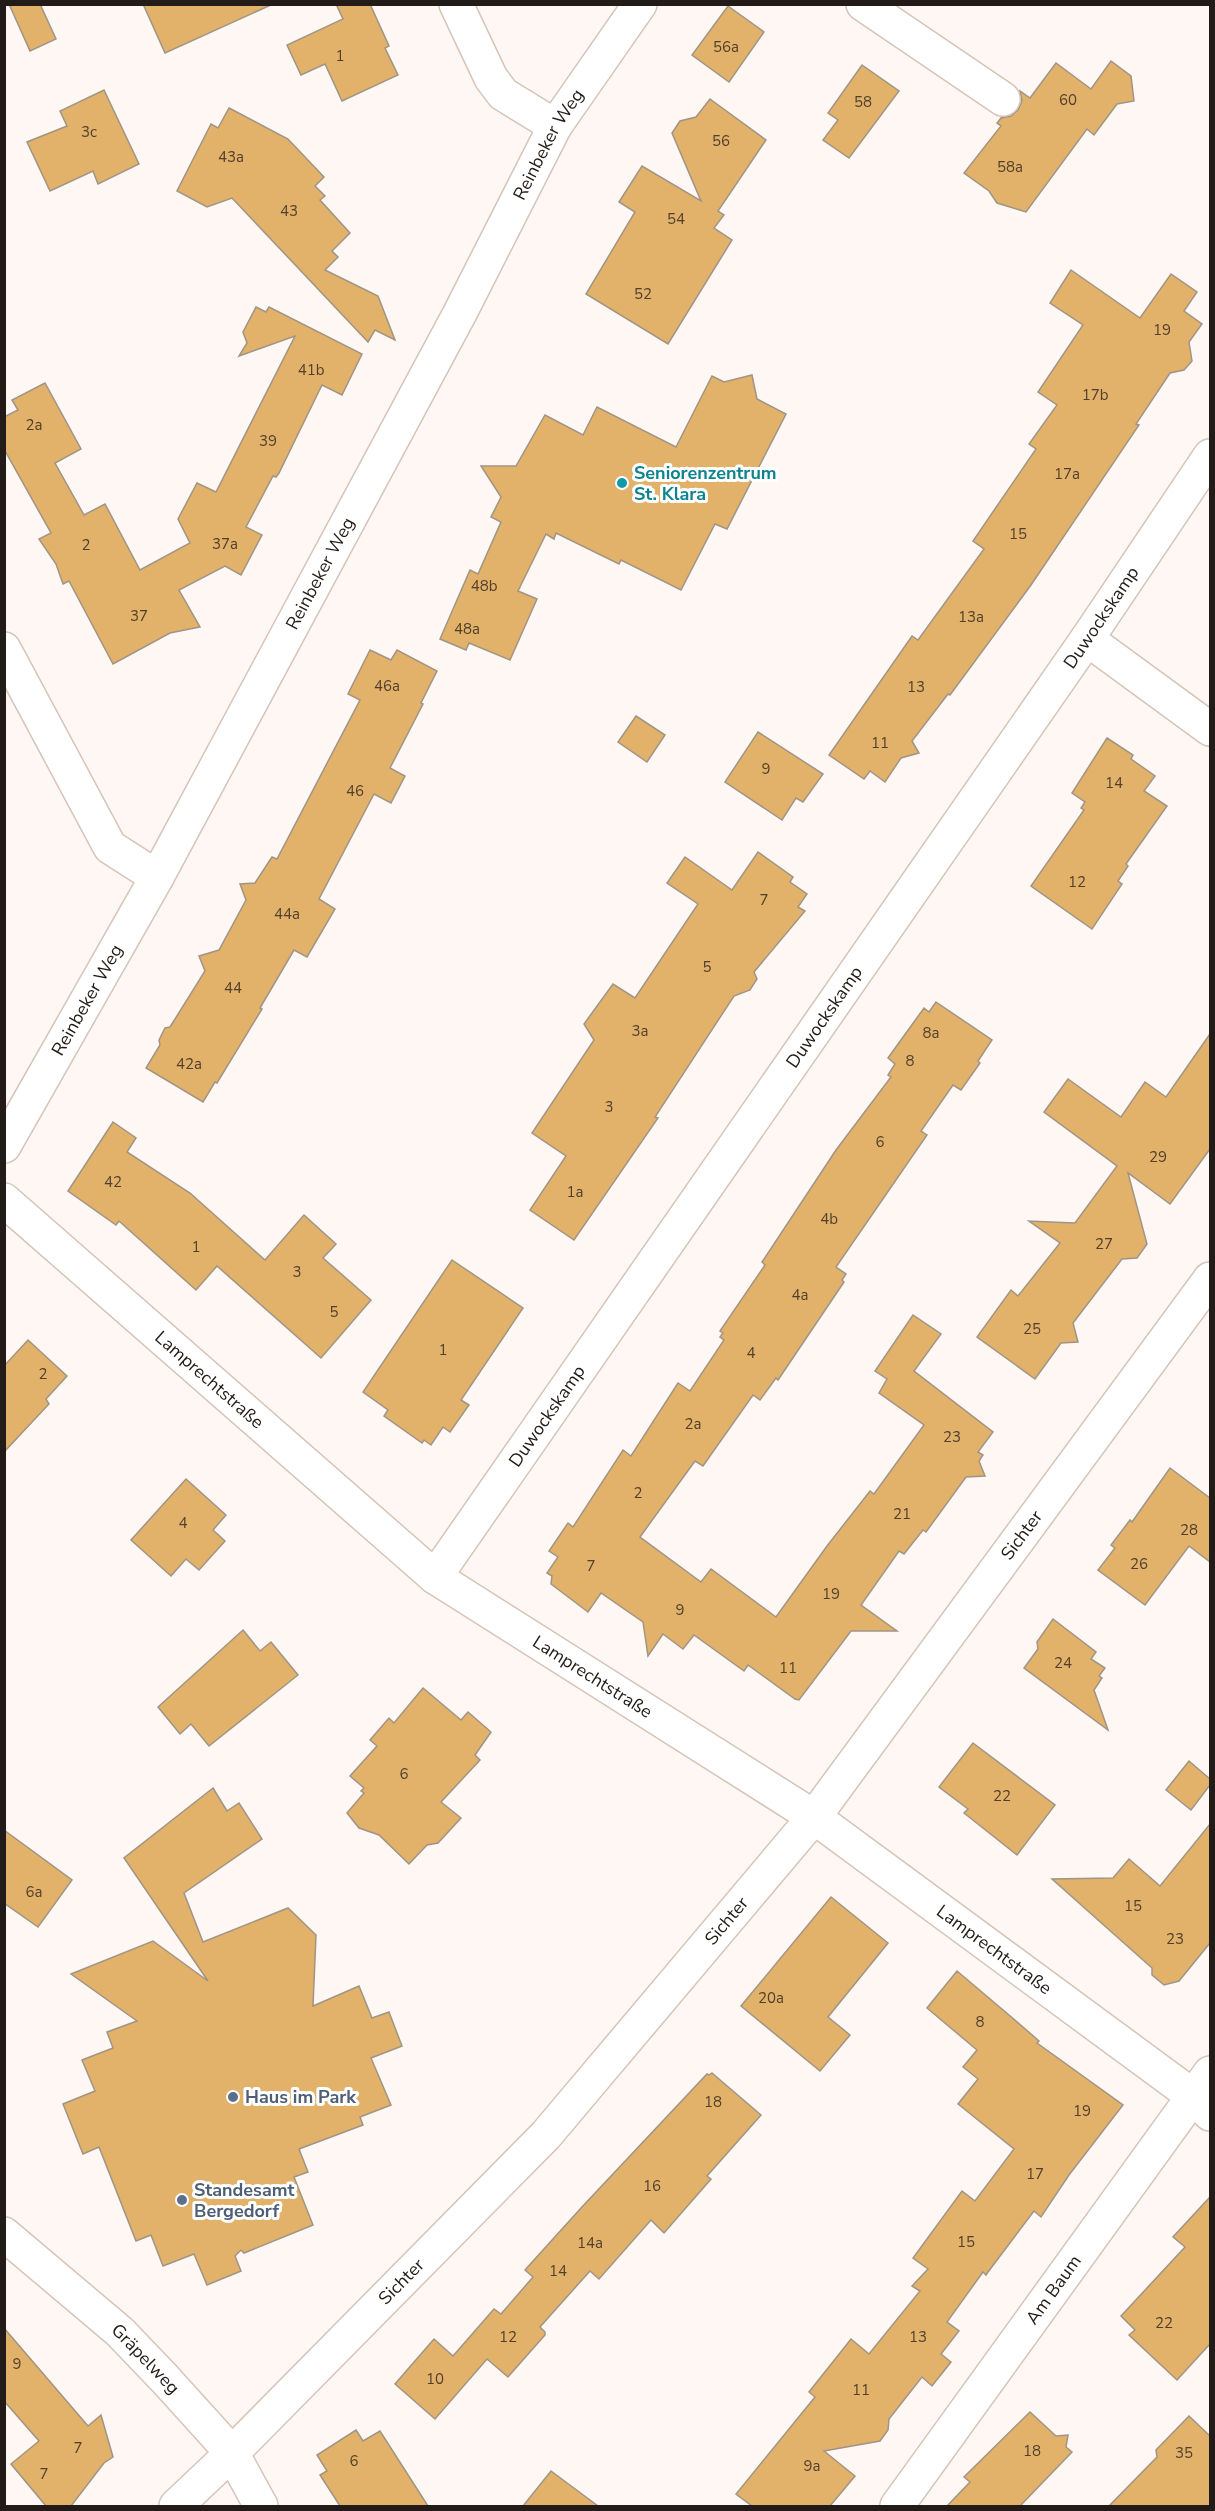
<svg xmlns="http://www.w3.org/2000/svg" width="1215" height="2511" font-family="'Nunito Sans',sans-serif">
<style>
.building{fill:#e2b16a;stroke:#a09585;stroke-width:1.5}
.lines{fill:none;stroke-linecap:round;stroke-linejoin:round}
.minor-casing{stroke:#d6c4b9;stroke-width:36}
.minor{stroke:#fff;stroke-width:33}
.culture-dot{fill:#0f9aa8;stroke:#fff;stroke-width:2}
.service-dot{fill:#5c6f8a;stroke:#fff;stroke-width:2}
.labels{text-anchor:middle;stroke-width:6;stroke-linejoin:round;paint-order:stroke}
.number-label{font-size:15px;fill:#52402c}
.street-label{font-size:18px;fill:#221b17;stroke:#fff}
.culture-label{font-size:18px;font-weight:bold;fill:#0d838f;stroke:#fff;text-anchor:start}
.service-label{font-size:18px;font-weight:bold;fill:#4e5e75;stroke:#fff;text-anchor:start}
</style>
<rect width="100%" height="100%" fill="#fff7f3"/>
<g class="building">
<path d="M9 4H40L56 39 30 51Z"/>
<path d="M143 4H273L165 53Z"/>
<path d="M336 4H370L389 46 385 48 398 75 342 101 325 64 301 75 287 45 343 19Z"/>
<path d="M728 6 764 32 729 82 692 55Z"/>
<path d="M1111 61 1131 76 1134 101 1117 104 1094 135 1087 129 1026 212 997 203 989 191 964 173 1001 126 997 123 1001 118 1011 116 1018 110 1022 101 1020 91 1030 98 1056 63 1091 89Z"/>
<path d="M862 65 899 91 849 158 823 140 838 120 828 113Z"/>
<path d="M104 90 139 164 98 184 93 171 50 191 27 142 67 126 60 111Z"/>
<path d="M710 99 766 140 718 211 724 215 714 228 732 240 668 344 586 294 635 212 619 202 642 166 701 201 672 133 680 121 696 117Z"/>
<path d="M229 108 288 139 324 177 315 186 325 196 320 200 350 233 332 251 338 257 325 270 378 296 395 340 375 330 368 342 232 198 207 207 177 191 211 124 218 128Z"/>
<path d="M1071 270 1140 318 1171 274 1197 292 1184 311 1202 324 1189 342 1192 361 1184 370 1170 373 1136 424 1139 425 1031 585 950 695 948 694 912 741 919 753 901 758 885 782 870 771 864 779 829 755 912 636 918 640 984 549 973 541 1036 449 1029 444 1057 405 1038 392 1083 325 1050 303Z"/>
<path d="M256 307 266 312 269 307 362 354 342 395 322 385 279 473 276 477 273 476 246 527 262 535 241 575 225 566 179 590 200 627 170 633 113 664 69 581 63 584 56 564 39 539 51 533 4 449V417L18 410 12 400 45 383 81 449 55 463 84 515 105 504 140 570 190 543 178 519 197 483 216 492 295 336 239 356 247 343 243 332Z"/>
<path d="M752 375 757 399 786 414 727 529 715 524 681 590 621 560 619 564 556 533 554 539 546 534 518 591 537 599 510 660 469 643 466 650 440 639 470 570 478 574 501 522 491 517 501 497 481 466H516L545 415 583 435 597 407 676 447 712 376 724 382Z"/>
<path d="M370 650 391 660 397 650 437 671 421 703 423 704 390 768 405 776 391 803 374 794 319 899 335 909 307 957 294 950 260 1008 262 1009 217 1083 215 1082 203 1102 146 1068 160 1045 159 1040 165 1028 170 1027 205 971 199 956 219 950 246 900 240 884 255 883 272 857 277 859 360 700 348 694Z"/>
<path d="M636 716 665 735 647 762 618 742Z"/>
<path d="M758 732 823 774 803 802 796 798 782 820 725 782Z"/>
<path d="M1107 738 1133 755 1131 759 1155 776 1144 791 1167 806 1126 864 1128 866 1118 881 1122 884 1092 929 1031 886 1084 810 1081 808 1085 802 1072 793Z"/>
<path d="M758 852 793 877 790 882 807 894 798 907 805 911 754 972 757 979 750 990 734 996 655 1117 658 1118 574 1240 530 1210 566 1156 532 1133 594 1040 584 1024 613 984 635 998 698 904 667 883 685 857 732 890Z"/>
<path d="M936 1002 992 1040 978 1061 980 1063 961 1090 953 1085 921 1131 927 1135 836 1267 846 1274 842 1280 844 1282 778 1380 776 1378 760 1400 753 1395 703 1466 695 1461 640 1537 701 1582 711 1569 776 1617 827 1546 870 1491 874 1494 924 1425 879 1393 887 1379 875 1371 913 1315 941 1334 914 1371 993 1432 978 1452 983 1455 979 1461 985 1476 966 1477 926 1532 923 1530 904 1554 899 1551 861 1605 897 1631H851L799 1700 795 1699 748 1665 744 1671 694 1635 683 1649 663 1634 648 1656 643 1622 601 1593 588 1612 551 1584 552 1576 547 1573 558 1557 549 1551 568 1523 573 1527 623 1450 631 1456 678 1383 690 1391 724 1340 720 1337 723 1333 720 1331 765 1265 762 1262 836 1150 891 1077 888 1075 895 1064 888 1058 924 1008 929 1012Z"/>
<path d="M1210 1034V1149L1170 1204 1128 1173 1147 1244 1137 1258 1122 1259 1073 1323 1078 1342 1061 1343 1035 1379 977 1337 1011 1290 1018 1296 1060 1243 1029 1221 1075 1223 1117 1166 1044 1112 1068 1079 1121 1117 1145 1082 1166 1097Z"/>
<path d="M113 1122 136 1138 127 1152 190 1193 265 1260 304 1215 336 1244 323 1258 371 1300 321 1358 217 1266 196 1290 119 1221 116 1225 68 1191Z"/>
<path d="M452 1260 523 1308 461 1400 469 1405 450 1432 443 1427 431 1445 424 1440 422 1443 384 1416 388 1410 363 1392Z"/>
<path d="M28 1340 67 1376 46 1399 49 1404 4 1452V1366Z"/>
<path d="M1170 1468 1210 1498V1562L1189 1546 1145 1605 1098 1570 1115 1548 1111 1545 1130 1520 1132 1522Z"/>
<path d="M186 1479 226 1515 213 1530 225 1541 199 1570 186 1559 171 1576 131 1540Z"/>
<path d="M1053 1619 1096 1652 1091 1659 1105 1668 1099 1676 1102 1678 1094 1690 1108 1730 1024 1668 1038 1649 1037 1642Z"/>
<path d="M243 1630 260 1651 271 1642 298 1675 209 1746 191 1724 180 1734 158 1707Z"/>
<path d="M423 1688 461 1720 468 1712 491 1732 475 1755 480 1760 441 1802 461 1818 438 1843 427 1845 409 1864 379 1835 359 1828 347 1813 364 1793 361 1791 364 1788 350 1776 377 1746 370 1740 389 1718 394 1723Z"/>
<path d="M973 1743 1055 1805 1017 1855 964 1813 968 1809 939 1787Z"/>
<path d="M1189 1761 1210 1779V1785L1191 1810 1166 1790Z"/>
<path d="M213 1788 227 1811 239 1803 262 1839 184 1893 203 1942 288 1908 316 1935 313 2006 359 1986 372 2018 389 2012 402 2046 371 2058 391 2105 360 2117 363 2125 299 2149 308 2172 294 2177 313 2225 244 2253 241 2250 235 2256 241 2271 207 2285 194 2254 163 2266 151 2235 136 2241 99 2147 83 2154 63 2104 95 2091 82 2060 113 2048 107 2032 137 2021 71 1974 153 1941 208 1981 124 1858Z"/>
<path d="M1210 1824V1943L1179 1981 1164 1985 1152 1975V1968L1052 1879 1113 1878 1129 1859 1160 1886Z"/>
<path d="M4 1830 72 1880 38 1927 4 1903Z"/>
<path d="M831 1897 888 1943 828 2017 850 2035 820 2071 741 2006Z"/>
<path d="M957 1971 1009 2015 1039 2041 1037 2043 1123 2105 1069 2175 1041 2217 1034 2211 988 2272 986 2275 983 2272 947 2322 959 2331 941 2354 951 2362 932 2386 922 2377 889 2419 888 2430 880 2441 824 2451 855 2476 830 2506H752L736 2494 815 2397 809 2392 851 2339 869 2354 920 2291 912 2286 928 2269 913 2258 962 2191 975 2201 1014 2149 958 2104 978 2079 963 2067 977 2050 927 2008Z"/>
<path d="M712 2073 761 2115 707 2176 711 2179 664 2233 651 2220 599 2279 590 2271 540 2327 545 2332V2335L508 2377 487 2359 435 2419 395 2384 434 2339 453 2356 494 2309 501 2314 533 2277 525 2270 581 2208 707 2074 709 2075Z"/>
<path d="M1210 2197V2344L1177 2380 1129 2335 1135 2330 1121 2316 1185 2247 1173 2237Z"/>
<path d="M4 2328 88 2426 101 2415 113 2457 104 2463 71 2506H46L11 2464 39 2441 4 2401Z"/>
<path d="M1030 2412 1056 2436 1068 2435 1066 2447 1072 2452 1020 2506H947L970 2482 964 2477Z"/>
<path d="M1189 2416 1210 2436V2506H1109L1157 2457 1156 2450Z"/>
<path d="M356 2430 363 2441 380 2431 428 2506H340L320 2475 327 2471 317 2455Z"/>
<path d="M551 2471 598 2506H523Z"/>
</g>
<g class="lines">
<g class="minor-casing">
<g id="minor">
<path d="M456 4 491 78 503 94 555 126"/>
<path d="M863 4 1003 99"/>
<path d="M1087 639 1210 729"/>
<path d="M4 649 110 847 157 877"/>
<path id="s1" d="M4 1146 157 877 460 313 555 126 640 4"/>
<path id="s2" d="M4 1200 435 1577 814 1817 1193 2096 1210 2114"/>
<path id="s3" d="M435 1577 1087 639 1210 456"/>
<path id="s4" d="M4 2234 120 2332 165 2379 232 2453 261 2506"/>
<path id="s5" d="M176 2506 232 2453 546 2135 814 1817 1210 1279"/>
<path id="s6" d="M897 2506 1210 2073"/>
</g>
</g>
<use href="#minor" class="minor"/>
</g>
<circle class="culture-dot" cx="622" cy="483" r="6"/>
<g class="service-dot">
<circle cx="233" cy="2097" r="6"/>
<circle cx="182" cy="2200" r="6"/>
</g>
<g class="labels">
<g class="number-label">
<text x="726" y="52">56a</text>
<text x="340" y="61">1</text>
<text x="1068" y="105">60</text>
<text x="863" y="107">58</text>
<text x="89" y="137">3c</text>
<text x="721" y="146">56</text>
<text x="231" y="162">43a</text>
<text x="1010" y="172">58a</text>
<text x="289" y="216">43</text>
<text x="676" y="224">54</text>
<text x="643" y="299">52</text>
<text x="1162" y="335">19</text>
<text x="311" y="375">41b</text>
<text x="1095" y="400">17b</text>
<text x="34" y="430">2a</text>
<text x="268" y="446">39</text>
<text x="1067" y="479">17a</text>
<text x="1018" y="539">15</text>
<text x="225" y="549">37a</text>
<text x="86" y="550">2</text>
<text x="484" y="591">48b</text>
<text x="139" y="621">37</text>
<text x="971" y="622">13a</text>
<text x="467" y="634">48a</text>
<text x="387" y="691">46a</text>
<text x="916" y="692">13</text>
<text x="880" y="748">11</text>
<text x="766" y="774">9</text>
<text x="1114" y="788">14</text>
<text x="355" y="796">46</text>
<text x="1077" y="887">12</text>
<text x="764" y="905">7</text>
<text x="287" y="919">44a</text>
<text x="707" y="972">5</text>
<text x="233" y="993">44</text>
<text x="640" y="1036">3a</text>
<text x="931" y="1038">8a</text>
<text x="910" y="1066">8</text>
<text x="189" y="1069">42a</text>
<text x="609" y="1112">3</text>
<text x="880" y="1147">6</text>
<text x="1158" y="1162">29</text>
<text x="113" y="1187">42</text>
<text x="575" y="1197">1a</text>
<text x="829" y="1224">4b</text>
<text x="1104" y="1249">27</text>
<text x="196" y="1252">1</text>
<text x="297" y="1277">3</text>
<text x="800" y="1300">4a</text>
<text x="334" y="1317">5</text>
<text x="1032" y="1334">25</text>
<text x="443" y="1355">1</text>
<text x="751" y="1358">4</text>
<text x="43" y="1379">2</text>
<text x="693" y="1429">2a</text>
<text x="952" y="1442">23</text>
<text x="638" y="1498">2</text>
<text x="902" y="1519">21</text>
<text x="183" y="1528">4</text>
<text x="1189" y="1535">28</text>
<text x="1139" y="1569">26</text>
<text x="591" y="1571">7</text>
<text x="831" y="1599">19</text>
<text x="680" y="1615">9</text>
<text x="1063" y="1668">24</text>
<text x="788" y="1673">11</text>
<text x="404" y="1779">6</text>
<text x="1002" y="1801">22</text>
<text x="34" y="1897">6a</text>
<text x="1133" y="1911">15</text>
<text x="1175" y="1944">23</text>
<text x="771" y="2003">20a</text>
<text x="980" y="2027">8</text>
<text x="713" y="2107">18</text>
<text x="1082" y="2116">19</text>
<text x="1035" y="2179">17</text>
<text x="652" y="2191">16</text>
<text x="966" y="2247">15</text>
<text x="590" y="2248">14a</text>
<text x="558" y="2276">14</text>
<text x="1164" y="2328">22</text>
<text x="508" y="2342">12</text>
<text x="918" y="2342">13</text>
<text x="17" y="2369">9</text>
<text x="435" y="2384">10</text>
<text x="861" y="2395">11</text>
<text x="78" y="2453">7</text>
<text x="1032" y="2456">18</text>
<text x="1184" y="2458">35</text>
<text x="354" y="2466">6</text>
<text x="812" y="2471">9a</text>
<text x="44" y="2479">7</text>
</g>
<g class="street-label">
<text dy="6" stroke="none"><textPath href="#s1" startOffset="1140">Reinbeker Weg</textPath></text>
<text dy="6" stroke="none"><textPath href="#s1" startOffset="654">Reinbeker Weg</textPath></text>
<text dy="6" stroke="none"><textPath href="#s3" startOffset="1168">Duwockskamp</textPath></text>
<text dy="6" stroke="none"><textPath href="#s1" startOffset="168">Reinbeker Weg</textPath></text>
<text dy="6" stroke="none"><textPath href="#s3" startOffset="682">Duwockskamp</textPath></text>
<text dy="6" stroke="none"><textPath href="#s2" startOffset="273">Lamprechtstraße</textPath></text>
<text dy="6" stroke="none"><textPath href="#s3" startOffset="196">Duwockskamp</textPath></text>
<text dy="6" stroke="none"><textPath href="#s5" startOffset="1290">Sichter</textPath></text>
<text dy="6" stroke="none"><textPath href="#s2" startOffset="759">Lamprechtstraße</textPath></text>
<text dy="6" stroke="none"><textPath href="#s5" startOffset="804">Sichter</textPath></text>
<text dy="6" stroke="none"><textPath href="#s2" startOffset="1245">Lamprechtstraße</textPath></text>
<text dy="6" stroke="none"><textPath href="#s5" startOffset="318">Sichter</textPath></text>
<text dy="6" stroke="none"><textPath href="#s6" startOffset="267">Am Baum</textPath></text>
<text dy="6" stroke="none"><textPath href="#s4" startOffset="189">Gräpelweg</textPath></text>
</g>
<g class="culture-label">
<text x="634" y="479">Seniorenzentrum<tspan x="634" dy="21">St. Klara</tspan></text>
</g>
<g class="service-label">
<text x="245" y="2103">Haus im Park</text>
<text x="194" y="2196">Standesamt<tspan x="194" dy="21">Bergedorf</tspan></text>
</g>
</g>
<rect width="1215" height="2511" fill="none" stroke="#221b17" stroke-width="12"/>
</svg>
